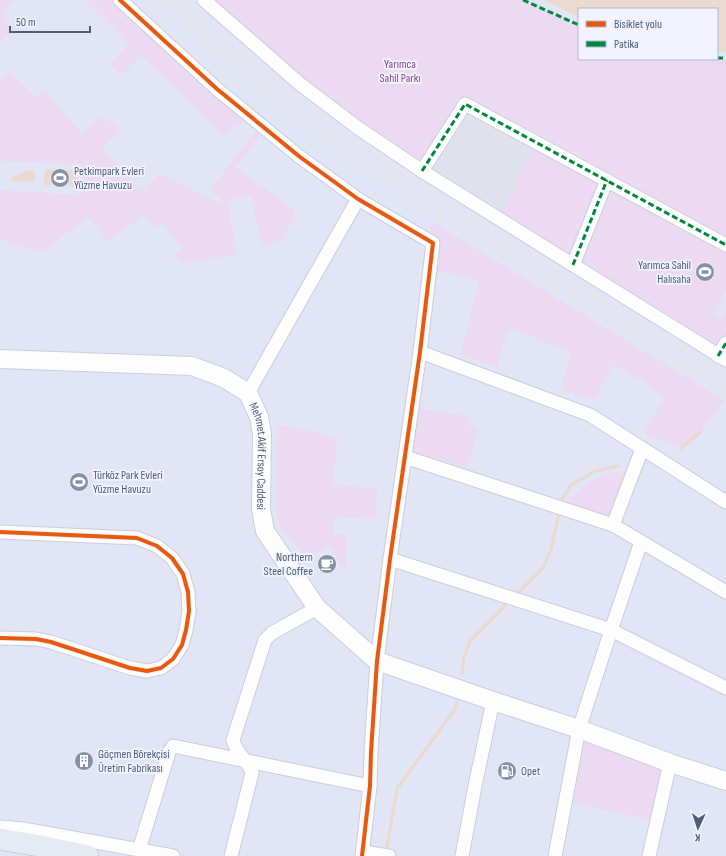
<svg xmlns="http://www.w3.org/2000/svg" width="726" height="856" font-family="'Sofia Sans Condensed',sans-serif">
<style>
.residential{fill:#e1e5f5}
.industrial{fill:#dfe2ec}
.green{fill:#ebdaf2}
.water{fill:#ead9cf}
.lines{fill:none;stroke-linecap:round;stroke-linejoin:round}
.stream{stroke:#ead9cf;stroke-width:3}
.minor-casing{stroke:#c9ceda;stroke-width:15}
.secondary-casing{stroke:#cacfda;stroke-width:20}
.trunk-casing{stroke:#c8cdd8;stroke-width:23}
.minor{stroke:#fdfdfe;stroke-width:13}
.secondary{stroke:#fdfdfe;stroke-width:18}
.trunk{stroke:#e6eaf2;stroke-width:21}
.rail{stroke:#e3e7e4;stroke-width:3;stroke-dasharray:6 4;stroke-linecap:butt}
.quiet{stroke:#00873e;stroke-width:3;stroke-dasharray:6 3;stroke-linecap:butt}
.cycleway-casing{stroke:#f2f3ff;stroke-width:6}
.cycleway{stroke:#e8590c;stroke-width:4}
.labels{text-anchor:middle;stroke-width:3.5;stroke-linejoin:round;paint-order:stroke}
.park-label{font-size:12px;fill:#89498c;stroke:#f2f3ff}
.poi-label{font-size:12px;fill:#4c5e7a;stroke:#f2f3ff;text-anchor:start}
.street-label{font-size:12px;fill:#4c5e7a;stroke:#f2f3ff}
</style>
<rect width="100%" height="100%" fill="#eff0f9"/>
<path class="residential" d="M0 0H544L579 18V59H717V51L726 52V856H0Z"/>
<path class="industrial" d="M465 104 536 142 499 219 422 171Z"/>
<g class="green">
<path d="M0 0H14L2 13 11 32 0 43Z"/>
<path d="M84 0H117L244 122 223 135 141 55 121 75 109 64 129 44Z"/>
<path d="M204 0H523L579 24V59H717L726 60V291L712 315 721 319 726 310V343L718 356 499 219 536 143 465 104 422 171 358 128Z"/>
<path d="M10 72 35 97 44 90 82 134 102 117 122 130 102 148 141 191 160 174 219 203 222 199 210 190 256 131 261 135 235 167 296 211 283 239 262 246 251 196 227 200 237 254 185 263 173 255 182 248 162 223 155 228 144 215 108 241 87 217 44 252 16 246 0 239V190L82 195 81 164 0 161V81Z"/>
<path d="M429 220 724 400 701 432 681 448 644 433 665 398 648 388 649 384 614 365 593 400 560 390 571 353 526 334 508 329 497 368 461 354 480 281 430 269 433 243Z"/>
<path d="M418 409 468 416 467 425 478 428 467 466 412 452Z"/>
<path d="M277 425 321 433 337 440 333 485 377 489 376 519 334 517 333 534 347 535 345 569 328 545 308 560 279 525 276 513Z"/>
<path d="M631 471 612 521 565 504 589 481 615 472Z"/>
<path d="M579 729 670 763 657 821 565 802Z"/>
</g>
<g class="water">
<path d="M544 0H726V52L717 51V9H579V18Z"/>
<path d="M45 169 77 171 76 186 44 185Z"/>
<path d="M30 170 34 172 35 175V180L30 182 12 181 11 177Z"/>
<path d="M71 475 87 476V489L71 488Z"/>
</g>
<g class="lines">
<g class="stream">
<path d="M681 448 701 432"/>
<path d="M562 499 571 485 595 471 618 466"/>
<path d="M519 592 543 568 551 550 558 517"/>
<path d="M462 673 464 657 470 641 506 605"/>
<path d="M387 847 397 789 455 709 457 701"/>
</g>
<g class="minor-casing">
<g id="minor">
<path d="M120 0 217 89 300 157 358 199 433 243 420 352 390 559 377 661 371 752 370 786 362 856"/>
<path d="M204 0 300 84 358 128 422 171 726 360"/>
<path d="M422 171 465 104 726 245"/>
<path d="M573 265 607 180"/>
<path d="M420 352 590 415 726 502"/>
<path d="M718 356 726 343"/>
<path d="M248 393 358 199"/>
<path d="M405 457 613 525 726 592"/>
<path d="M613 525 642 449"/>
<path d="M0 532 137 538 157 546 172 558 183 574 188 592 189 611 186 630 182 645 173 659 161 668 147 671 130 668 51 642 36 639 0 638"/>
<path d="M390 559 611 630 726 688"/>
<path d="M0 827 23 829 173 856"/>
<path d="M139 850 169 752 173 746 370 786"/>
<path d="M363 852 389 856"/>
<path d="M231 856 252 773C248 759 237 756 233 740L265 640 272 633 317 608"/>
<path d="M462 856 475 786 493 701"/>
<path d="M555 856 579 729 611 630 641 542"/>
<path d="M649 856 670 763"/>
</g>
</g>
<g class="secondary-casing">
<g id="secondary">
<path id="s1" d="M0 359 192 366 224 378 248 393 259 417 262 434 261 509 265 531 317 608 377 661 493 701 579 729 670 763 726 781"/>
</g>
</g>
<g class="trunk-casing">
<path id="trunk" d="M0 839 35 845 88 856"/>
</g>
<use href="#minor" class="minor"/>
<use href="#secondary" class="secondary"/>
<use href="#trunk" class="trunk"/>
<g class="rail">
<path d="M159 0 205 44 259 90 353 160 429 210 726 396"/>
<path d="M170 0 210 38 264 85 355 152 432 203 726 388"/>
<path d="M181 0 215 33 270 78 357 144 435 196 726 378"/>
</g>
<g class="quiet">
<path d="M523 0 579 25"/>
<path d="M717 58H726"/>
<path d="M422 171 465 104 726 245"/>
<path d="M573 265 607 180"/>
<path d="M718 356 726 343"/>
</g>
<g class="cycleway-casing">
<g id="cycleway">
<path d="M120 0 217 89 300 157 358 199 433 243 420 352 390 559 377 661 371 752 370 786 362 856"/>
<path d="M0 532 137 538 157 546 172 558 183 574 188 592 189 611 186 630 182 645 173 659 161 668 147 671 130 668 51 642 36 639 0 638"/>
</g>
</g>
<use href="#cycleway" class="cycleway"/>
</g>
<defs>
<g id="stadium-disc" transform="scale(1)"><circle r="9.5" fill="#8591a6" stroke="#f2f3ff"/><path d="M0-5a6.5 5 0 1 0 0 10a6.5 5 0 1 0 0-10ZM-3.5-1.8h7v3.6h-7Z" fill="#fff"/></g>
<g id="cafe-disc" transform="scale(1)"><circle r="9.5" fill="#8591a6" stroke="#f2f3ff"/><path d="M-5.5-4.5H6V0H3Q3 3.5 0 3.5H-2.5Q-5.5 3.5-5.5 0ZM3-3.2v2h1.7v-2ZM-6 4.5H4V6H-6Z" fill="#fff"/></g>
<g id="building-disc" transform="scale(1)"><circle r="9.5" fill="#8591a6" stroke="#f2f3ff"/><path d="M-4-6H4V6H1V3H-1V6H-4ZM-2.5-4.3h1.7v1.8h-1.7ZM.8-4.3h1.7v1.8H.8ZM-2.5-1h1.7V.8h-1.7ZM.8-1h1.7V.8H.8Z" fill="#fff"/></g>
<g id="fuel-disc" transform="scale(1)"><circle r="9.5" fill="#8591a6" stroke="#f2f3ff"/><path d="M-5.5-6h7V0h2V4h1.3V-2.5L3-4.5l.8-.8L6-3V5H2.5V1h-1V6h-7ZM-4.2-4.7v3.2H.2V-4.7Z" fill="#fff"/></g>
</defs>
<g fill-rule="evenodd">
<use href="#stadium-disc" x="60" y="178"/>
<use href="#stadium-disc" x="705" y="272"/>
<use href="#stadium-disc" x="79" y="482"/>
<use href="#cafe-disc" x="327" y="564"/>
<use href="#building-disc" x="84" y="761"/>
<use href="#fuel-disc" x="507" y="771"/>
</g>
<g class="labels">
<g class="park-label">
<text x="400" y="68">Yarımca<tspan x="400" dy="14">Sahil Parkı</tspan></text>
</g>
<g class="poi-label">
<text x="74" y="175">Petkimpark Evleri<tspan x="74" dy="14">Yüzme Havuzu</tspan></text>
<text x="691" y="269" text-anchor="end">Yarımca Sahil<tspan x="691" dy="14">Halısaha</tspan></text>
<text x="93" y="479">Türköz Park Evleri<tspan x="93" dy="14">Yüzme Havuzu</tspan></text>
<text x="313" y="561" text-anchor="end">Northern<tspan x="313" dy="14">Steel Coffee</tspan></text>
<text x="98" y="758">Göçmen Börekçisi<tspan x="98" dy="14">Üretim Fabrikası</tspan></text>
<text x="521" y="775">Opet</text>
</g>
<g class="street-label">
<text dy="4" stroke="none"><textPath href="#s1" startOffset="320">Mehmet Akif Ersoy Caddesi</textPath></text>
</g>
</g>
<rect x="578" y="8" width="140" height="52" fill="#f2f3ff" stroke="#b0b7ca"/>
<rect x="586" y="21" width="20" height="6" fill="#e8590c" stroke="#b0b7ca"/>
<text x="614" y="28" font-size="12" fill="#4c5e7a">Bisiklet yolu</text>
<rect x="586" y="41" width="20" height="6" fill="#00873e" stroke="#b0b7ca"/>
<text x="614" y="48" font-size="12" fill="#4c5e7a">Patika</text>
<g transform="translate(698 828) rotate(183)" stroke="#f2f3ff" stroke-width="3" paint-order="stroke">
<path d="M0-3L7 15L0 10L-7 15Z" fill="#4c5e7a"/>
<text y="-6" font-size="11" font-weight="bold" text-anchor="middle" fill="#4c5e7a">K</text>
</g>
<path d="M10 26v6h80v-6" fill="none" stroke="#4c5e7a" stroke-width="2"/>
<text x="16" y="26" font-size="12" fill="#4c5e7a" stroke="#f2f3ff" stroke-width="3" paint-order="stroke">50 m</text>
</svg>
